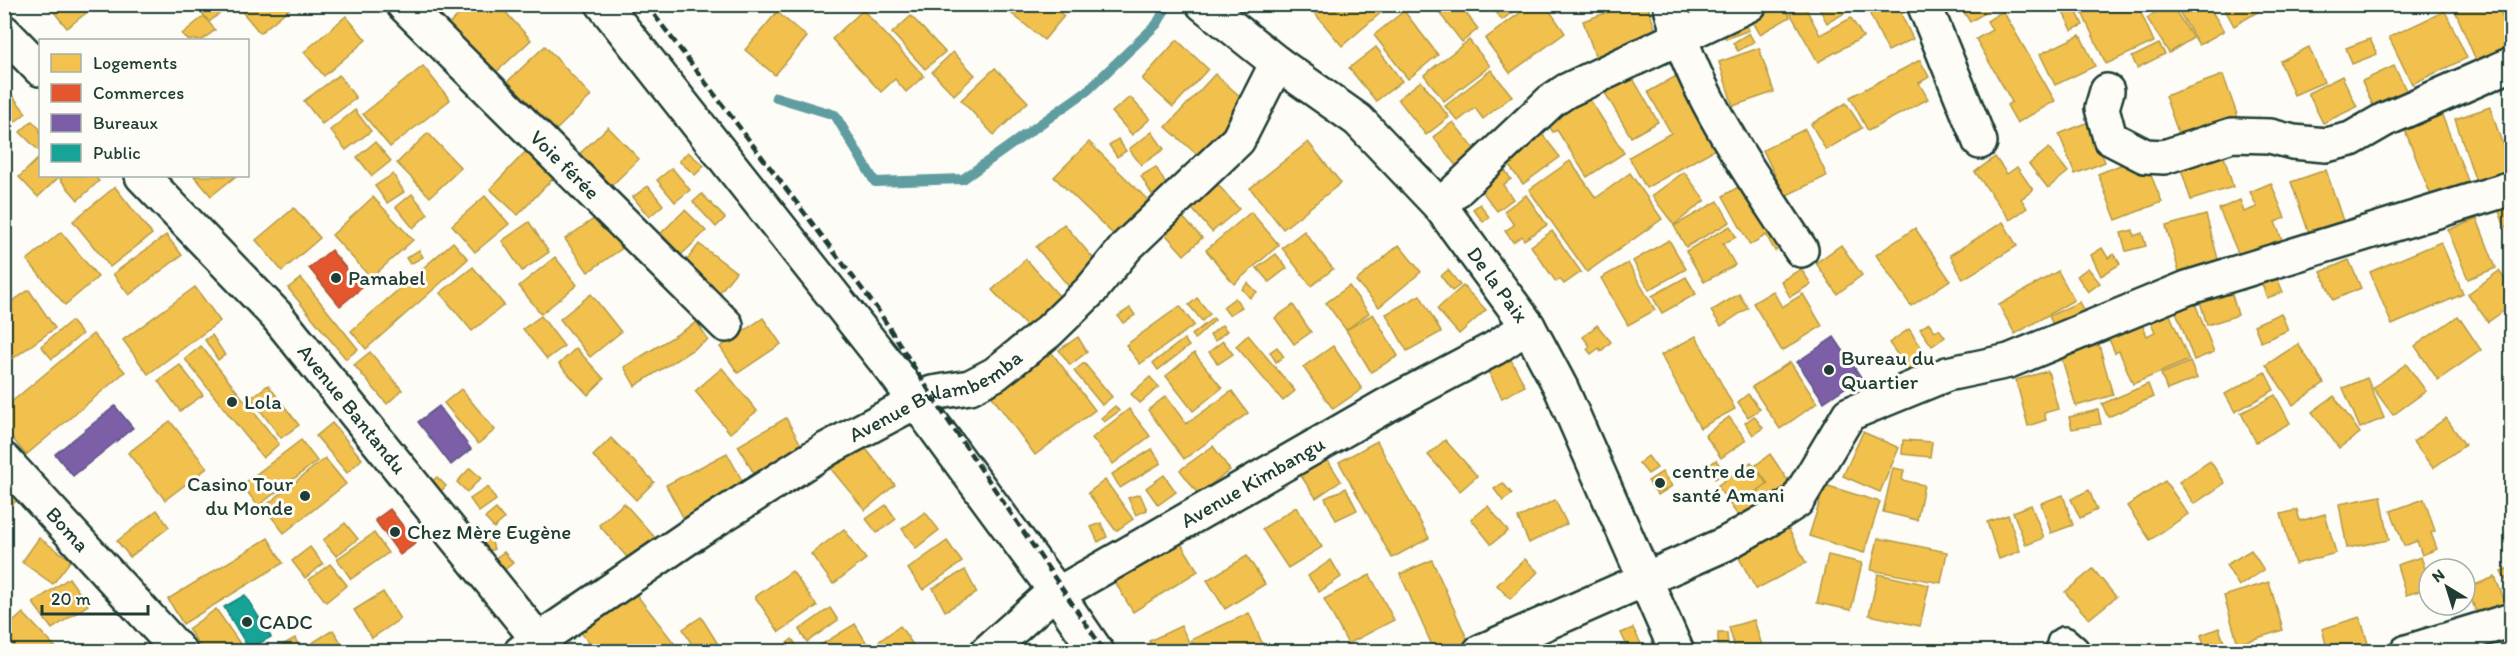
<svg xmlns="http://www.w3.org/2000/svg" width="2516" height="656" font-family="Itim,sans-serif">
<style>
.homes{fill:#f2c14e;stroke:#b39946;stroke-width:1.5}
.shops{fill:#e4572e;stroke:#a94f30;stroke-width:1.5}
.offices{fill:#7b5ea7;stroke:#5f5484;stroke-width:1.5}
.public{fill:#17a398;stroke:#19847a;stroke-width:1.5}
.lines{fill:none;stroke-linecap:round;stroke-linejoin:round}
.stream{stroke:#619da0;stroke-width:10}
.minor-casing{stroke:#1f3d34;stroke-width:38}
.minor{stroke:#fdfcf7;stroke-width:33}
.rail{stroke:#1f3d34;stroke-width:4.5;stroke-dasharray:9 4.5;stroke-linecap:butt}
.poi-dot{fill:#1f3d34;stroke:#fdfcf7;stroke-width:2}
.labels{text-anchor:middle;stroke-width:6;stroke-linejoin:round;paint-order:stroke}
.street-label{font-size:21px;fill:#1f3d34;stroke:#fdfcf7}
.poi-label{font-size:21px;fill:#1f3d34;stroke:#fdfcf7;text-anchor:start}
</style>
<rect width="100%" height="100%" fill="#fdfcf7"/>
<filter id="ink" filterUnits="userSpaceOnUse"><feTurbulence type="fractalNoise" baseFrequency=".0167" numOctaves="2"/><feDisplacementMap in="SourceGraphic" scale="12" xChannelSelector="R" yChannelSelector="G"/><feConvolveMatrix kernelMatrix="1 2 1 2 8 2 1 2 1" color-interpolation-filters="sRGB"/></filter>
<g filter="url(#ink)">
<g class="homes">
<path d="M51 4H85L90 10 67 28 49 6Z"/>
<path d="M195 4H231L209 22Z"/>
<path d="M243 4H295L260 33 239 8Z"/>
<path d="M421 4H455L435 21Z"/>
<path d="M470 4H498L531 40 492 76 446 27Z"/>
<path d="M1000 4H1051L1064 16 1044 40Z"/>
<path d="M1307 4H1391L1342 46Z"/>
<path d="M1459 4 1478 29 1462 42 1433 5Z"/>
<path d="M1490 4H1523L1502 20Z"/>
<path d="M1532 4H1545L1565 33 1510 73 1485 39Z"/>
<path d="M1631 4H1647L1660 43 1598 64 1583 21Z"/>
<path d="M1771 4H1783L1790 17 1760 34 1750 17Z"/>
<path d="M1817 4H1859V5L1827 23Z"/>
<path d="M1865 4H1916L1917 7 1901 14 1913 39 1888 51Z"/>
<path d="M1959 4H1999L1970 22Z"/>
<path d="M2059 4H2073L2083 25 2072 30Z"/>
<path d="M2078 4H2137L2154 42 2106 64Z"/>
<path d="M2168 4H2171L2193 38 2169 53 2147 18Z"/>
<path d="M2183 4H2213L2209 7 2224 31 2199 45 2177 8Z"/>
<path d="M2222 4H2258L2261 10 2234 26Z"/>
<path d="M2462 4H2497L2512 40V52L2478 65 2454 8Z"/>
<path d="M1804 5 1820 35 1851 18 1863 37 1818 62 1790 13Z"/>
<path d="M863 10 924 76 906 92 895 79 881 92 832 39Z"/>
<path d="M1404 11 1438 55 1408 79 1374 35Z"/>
<path d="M2003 11 2055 101 2017 123 2007 105 2012 102 1976 39 1992 30 1987 21Z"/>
<path d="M2445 11 2467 58 2412 84 2389 37Z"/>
<path d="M777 12 807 37 775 75 745 50Z"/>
<path d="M1742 13 1749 30 1726 39 1719 23Z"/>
<path d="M204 16 215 30 202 40H188L182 34Z"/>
<path d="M346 16 366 40 324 76 304 52Z"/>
<path d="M911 16 945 52 925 69 892 33Z"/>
<path d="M1749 33 1754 42 1738 51 1733 43Z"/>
<path d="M2080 35 2095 66 2055 85 2040 54Z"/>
<path d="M2370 39 2377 54 2352 64 2346 48Z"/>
<path d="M1177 40 1208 69 1173 107 1142 79Z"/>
<path d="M1469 40 1490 66 1444 101 1424 75Z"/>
<path d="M2159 44 2165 54 2137 68 2132 57Z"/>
<path d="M545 46 591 96 555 131 508 81Z"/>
<path d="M1376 47 1402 81 1376 101 1349 68Z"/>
<path d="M2309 47 2324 82 2294 95 2280 61Z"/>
<path d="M1759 48 1774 92 1733 106 1719 62Z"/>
<path d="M953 52 975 75 954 95 932 72Z"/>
<path d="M1920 60 1929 77 1919 83 1928 99 1868 131 1850 97Z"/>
<path d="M423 66 450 100 390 147 363 114Z"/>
<path d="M2394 66 2411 100 2378 116 2362 81Z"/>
<path d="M995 68 1028 102 994 135 961 100Z"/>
<path d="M1491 70 1512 96 1483 119 1475 108 1458 121 1445 106Z"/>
<path d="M1215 74 1251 106 1202 159 1166 127Z"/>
<path d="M339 75 356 98 322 124 304 101Z"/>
<path d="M1631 75 1658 122 1631 137 1604 91Z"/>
<path d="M1678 75 1719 147 1646 188 1629 157 1671 133 1648 92Z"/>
<path d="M2223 75 2240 123 2182 143 2165 96Z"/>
<path d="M2342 76 2357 107 2323 123 2308 93Z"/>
<path d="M1421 81 1449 117 1426 135 1398 99Z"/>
<path d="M7 89 26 113 9 127 4 121V91Z"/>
<path d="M1587 95 1624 153 1587 177 1557 130 1553 132 1545 121Z"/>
<path d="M1130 97 1150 119 1132 135 1112 112Z"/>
<path d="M1846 103 1862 128 1826 150 1811 124Z"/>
<path d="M2490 107 2512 173 2477 185 2455 119Z"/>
<path d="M2439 108 2469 183 2432 198 2402 123Z"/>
<path d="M355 110 371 131 346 150 330 130Z"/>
<path d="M2096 119 2097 142 2105 162 2075 174 2059 134Z"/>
<path d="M32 121 40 129V148L38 150 20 132Z"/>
<path d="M1453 122 1481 157 1461 172 1433 137Z"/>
<path d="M608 127 639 159 607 190 576 157Z"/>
<path d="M1805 129 1827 176 1785 196 1763 150Z"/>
<path d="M1539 130 1560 157 1523 184 1502 157Z"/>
<path d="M1152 132 1164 149 1141 165 1129 149Z"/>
<path d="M428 133 461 168 430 197 397 163Z"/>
<path d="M1118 139 1126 151 1117 157 1109 145Z"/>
<path d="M375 142 391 161 372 176 357 157Z"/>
<path d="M1089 142 1148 200 1114 235 1054 177Z"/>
<path d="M1308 142 1341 183 1283 229 1250 188Z"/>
<path d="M529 148 557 174 518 215 490 189Z"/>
<path d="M2049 148 2068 172 2048 188 2029 164Z"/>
<path d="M688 152 704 166 695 175 679 161Z"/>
<path d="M2223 153 2233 187 2191 200 2180 166Z"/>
<path d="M2143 156 2162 202 2116 220 2098 174Z"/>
<path d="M40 157V176H60L38 197 19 177Z"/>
<path d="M1995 157 2007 174 2017 167 2033 190 2021 199 2027 208 2010 220 1975 172Z"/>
<path d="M1570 161 1596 198 1630 173 1662 219 1587 272 1529 190Z"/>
<path d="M1500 164 1511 179 1503 185 1513 199 1497 211 1475 182Z"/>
<path d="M1156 167 1169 190 1154 198 1141 176Z"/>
<path d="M672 168 690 190 675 202 657 180Z"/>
<path d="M2326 170 2344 224 2310 236 2291 182Z"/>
<path d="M1684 172 1705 200 1674 225 1652 196Z"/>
<path d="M393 174 404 192 387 203 375 186Z"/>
<path d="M1209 174 1239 209 1212 232 1182 197Z"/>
<path d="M64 176H94L99 181 78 200 60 179Z"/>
<path d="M194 176H236L211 196Z"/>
<path d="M1748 181 1785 245 1775 251 1766 235 1750 245 1723 196Z"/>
<path d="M2271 183 2285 218 2275 222 2284 245 2242 262 2219 209 2240 200 2244 212 2257 207 2250 192Z"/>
<path d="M648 186 663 205 649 217 633 197Z"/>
<path d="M115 187 152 234 110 267 73 221Z"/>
<path d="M2512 192V225L2505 227 2494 198Z"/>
<path d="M412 194 428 214 413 228 396 207Z"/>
<path d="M702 194 725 218 716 227 693 202Z"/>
<path d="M1526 195 1547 225 1524 240 1522 236 1513 242 1505 231 1514 225 1504 211Z"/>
<path d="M485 196 509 224 475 252 452 225Z"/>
<path d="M373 197 413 240 371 278 332 235Z"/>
<path d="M1718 201 1730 222 1686 247 1674 226Z"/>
<path d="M1480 204 1489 217 1483 222 1473 209Z"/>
<path d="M294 208 320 238 282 271 256 240Z"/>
<path d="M685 210 706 231 681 255 661 233Z"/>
<path d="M1177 211 1202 238 1184 255 1159 227Z"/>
<path d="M1251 212 1279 245 1234 284 1206 250Z"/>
<path d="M601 214 624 247 588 272 565 239Z"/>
<path d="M2206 215 2221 270 2182 282 2166 226Z"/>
<path d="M2477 219 2496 268 2468 279 2448 230Z"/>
<path d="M529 222 549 252 522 271 502 241Z"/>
<path d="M2003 222 2017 246 1963 279 1950 255Z"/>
<path d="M1064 224 1098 264 1070 288 1036 247Z"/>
<path d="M1730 226 1736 237 1723 244 1735 265 1704 282 1686 251Z"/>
<path d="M1915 228 1950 280 1911 306 1876 255Z"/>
<path d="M2133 230 2134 236 2142 233 2146 246 2126 251 2121 233Z"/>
<path d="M1304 231 1333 269 1311 286 1282 248Z"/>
<path d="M1552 231 1581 272 1564 284 1560 279 1556 282 1531 246Z"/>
<path d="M61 232 98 277 65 305 27 260Z"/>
<path d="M166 235 182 255 129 295 113 274Z"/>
<path d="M1669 240 1686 269 1649 290 1633 261Z"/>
<path d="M453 242 468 259 366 349 351 331Z"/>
<path d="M2441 242 2463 294 2392 325 2370 272Z"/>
<path d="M699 244 736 272 720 292 683 265Z"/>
<path d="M1399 245 1421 272 1379 307 1356 281Z"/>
<path d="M1841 245 1862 275 1837 294 1816 263Z"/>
<path d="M2102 248 2108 258 2114 254 2120 264 2101 276 2091 255Z"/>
<path d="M419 250 423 257 410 264 406 258Z"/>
<path d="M1276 254 1287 268 1269 282 1257 268Z"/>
<path d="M555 257 577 285 541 314 519 286Z"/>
<path d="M1026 259 1061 298 1028 328 992 290Z"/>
<path d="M2349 260 2361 288 2333 300 2321 272Z"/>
<path d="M1628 263 1655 310 1628 325 1601 278Z"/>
<path d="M473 267 504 305 472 331 440 293Z"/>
<path d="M2088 268 2100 283 2088 292 2077 276Z"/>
<path d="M1801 269 1811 284 1790 297 1781 281Z"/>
<path d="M1448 270 1460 285 1452 291 1441 276Z"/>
<path d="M2058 271 2074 300 2015 334 1999 305Z"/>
<path d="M2499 271 2512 289V305L2488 322 2468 294Z"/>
<path d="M2275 273 2283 292 2267 298 2260 279Z"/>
<path d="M1686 277 1696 294 1662 313 1652 296Z"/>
<path d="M301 278 358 349 346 359 288 288Z"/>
<path d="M1248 283 1257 292 1250 298 1242 289Z"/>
<path d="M1349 286 1369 313 1346 330 1326 303Z"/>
<path d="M1463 286 1486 310 1459 334 1437 309Z"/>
<path d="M195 287 220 321 148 374 123 340Z"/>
<path d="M2230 288 2238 315 2207 325 2199 298Z"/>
<path d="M29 290 55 328 4 365V307Z"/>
<path d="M1773 291 1782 307 1803 294 1822 326 1782 351 1753 303Z"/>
<path d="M591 294 621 332 590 357 560 319Z"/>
<path d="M1739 294 1748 308 1721 326 1711 311Z"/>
<path d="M1420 295 1441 332 1407 351 1386 314Z"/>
<path d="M1197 298 1210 314 1202 321 1189 305Z"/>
<path d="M1235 298 1242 307 1229 315 1223 307Z"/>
<path d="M2194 301 2214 352 2194 360 2175 309Z"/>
<path d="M2079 302 2085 313 2055 329 2049 316Z"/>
<path d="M1293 305 1311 332 1294 344 1275 318Z"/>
<path d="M1180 306 1194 325 1140 364 1126 345Z"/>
<path d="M1130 308 1135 315 1123 323 1118 316Z"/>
<path d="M2168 310 2189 360 2133 384 2119 351 2115 353 2109 339 2142 324 2147 336 2155 332 2149 318Z"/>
<path d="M2281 313 2288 330 2261 342 2254 325Z"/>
<path d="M1373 314 1398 356 1371 372 1346 330Z"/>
<path d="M541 316 564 346 547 359 523 329Z"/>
<path d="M2458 316 2481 350 2438 380 2415 346Z"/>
<path d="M763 318 781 344 738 373 720 347Z"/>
<path d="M1213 318 1215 320 1195 339 1192 335Z"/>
<path d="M71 321 82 334 52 359 41 346Z"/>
<path d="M697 322 708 340 635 386 624 367Z"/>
<path d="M1929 323 1935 331 1939 329 1945 337 1932 346 1920 329Z"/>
<path d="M1222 325 1227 331 1215 341 1210 335Z"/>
<path d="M1597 325 1611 342 1601 351 1599 348 1591 354 1587 349 1590 346 1583 337Z"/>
<path d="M1909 329 1932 363 1913 376 1889 343Z"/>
<path d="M93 334 125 372 26 455 4 428V408Z"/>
<path d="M212 335 225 355 218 360 205 340Z"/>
<path d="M1248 335 1295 391 1283 401 1236 346Z"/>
<path d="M1696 336 1735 409 1700 428 1661 355Z"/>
<path d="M1078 337 1087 352 1070 365 1059 350Z"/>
<path d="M1184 339 1189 346 1158 370 1153 363Z"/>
<path d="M1223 341 1233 354 1218 364 1209 352Z"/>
<path d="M2298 344 2324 383 2293 405 2266 365Z"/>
<path d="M2099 345 2113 395 2076 406 2061 356Z"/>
<path d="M201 346 279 444 263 458 185 359Z"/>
<path d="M1333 346 1362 389 1333 409 1303 367Z"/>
<path d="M1277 347 1284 357 1276 362 1270 352Z"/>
<path d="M576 348 604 379 588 395 559 364Z"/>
<path d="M1049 349 1095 410 1035 455 990 394Z"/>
<path d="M370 352 402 390 387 404 354 365Z"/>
<path d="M1194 353 1222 388 1193 411 1166 376Z"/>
<path d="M1509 356 1525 386 1502 398 1487 369Z"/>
<path d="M1790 362 1817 403 1780 429 1752 387Z"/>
<path d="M2190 362 2197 378 2167 390 2161 374Z"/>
<path d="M1084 363 1112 397 1102 405 1074 371Z"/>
<path d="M2406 364 2426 391 2393 415 2373 388Z"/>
<path d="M180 365 203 395 180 411 158 381Z"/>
<path d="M722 368 757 411 730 433 695 391Z"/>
<path d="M2048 371 2058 409 2044 413 2046 420 2028 426 2016 380Z"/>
<path d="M2265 372 2274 390 2235 412 2225 394Z"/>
<path d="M1150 377 1159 387 1140 403 1131 394Z"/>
<path d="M2367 378 2384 418 2360 428 2343 388Z"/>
<path d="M2148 384 2153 397 2108 417 2102 404Z"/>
<path d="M268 385 299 425 281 438 251 398Z"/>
<path d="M461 389 495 430 478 444 444 403Z"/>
<path d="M1232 391 1248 413 1184 459 1148 410 1166 396 1186 424Z"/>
<path d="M1748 394 1760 409 1748 417 1738 402Z"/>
<path d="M2275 395 2290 423 2256 442 2241 413Z"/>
<path d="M2334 396 2360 433 2339 448 2312 412Z"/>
<path d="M1115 406 1119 411 1104 422 1101 418Z"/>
<path d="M1129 409 1150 436 1113 464 1092 438Z"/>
<path d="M2098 410 2101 424 2072 429 2069 417Z"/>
<path d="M1754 416 1763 428 1753 435 1745 423Z"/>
<path d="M1729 417 1746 440 1721 458 1705 435Z"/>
<path d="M786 418 804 450 756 477 738 446Z"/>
<path d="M2446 418 2465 445 2433 468 2413 442Z"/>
<path d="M170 421 207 468 165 500 128 453Z"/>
<path d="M332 423 362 459 347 473 316 436Z"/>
<path d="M1863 432 1899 448 1880 492 1843 476Z"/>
<path d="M611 438 654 482 636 500 593 456Z"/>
<path d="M301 440 317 461 258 506 242 485Z"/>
<path d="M1445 440 1477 476 1460 491 1428 455Z"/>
<path d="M1903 440 1932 442 1930 457 1902 454Z"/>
<path d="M1377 441 1429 538 1392 558 1339 462Z"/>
<path d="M862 444 895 485 865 510 831 469Z"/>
<path d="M1213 446 1230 470 1198 494 1180 470Z"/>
<path d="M1152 449 1161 463 1120 488 1112 474Z"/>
<path d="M727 453 745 486 684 519 666 485Z"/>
<path d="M1770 454 1797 494 1764 517 1750 497 1768 484 1755 466Z"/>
<path d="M1325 456 1341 481 1316 498 1299 473Z"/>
<path d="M1648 456 1657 468 1648 474 1639 463Z"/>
<path d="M325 458 346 484 284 533 264 507Z"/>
<path d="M1716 460 1724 472 1715 479 1707 467Z"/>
<path d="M2210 461 2225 483 2194 504 2179 482Z"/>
<path d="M1751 462 1767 484 1748 497 1761 516 1746 527 1717 486Z"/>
<path d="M470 468 481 478 467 492 457 482Z"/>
<path d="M1893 468 1904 470 1902 480 1924 485 1917 520 1883 512Z"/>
<path d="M1662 472 1672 486 1658 495 1648 481Z"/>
<path d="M1164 475 1176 492 1158 505 1146 488Z"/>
<path d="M437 477 446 486 438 494 429 484Z"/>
<path d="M1105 480 1133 519 1116 531 1088 493Z"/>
<path d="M4 481 19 499 4 510Z"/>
<path d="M2165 481 2188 514 2150 540 2127 506Z"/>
<path d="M1503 483 1512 494 1503 501 1494 489Z"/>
<path d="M1825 485 1880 502 1864 553 1809 536Z"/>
<path d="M488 487 496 500 479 512 470 499Z"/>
<path d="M1346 488 1357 510 1336 520 1325 498Z"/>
<path d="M2089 490 2097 510 2080 518 2071 499Z"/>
<path d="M1140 494 1147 510 1136 515 1128 498Z"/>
<path d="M2063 495 2073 525 2051 533 2041 503Z"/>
<path d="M2381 496 2389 540 2347 548 2339 504Z"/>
<path d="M2424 499 2435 531 2431 533 2437 549 2422 555 2417 541 2404 546 2391 511Z"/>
<path d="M1555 500 1567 524 1529 543 1518 518Z"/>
<path d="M624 503 658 541 633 564 599 525Z"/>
<path d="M886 505 896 519 877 533 866 519Z"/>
<path d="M2031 505 2044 538 2026 545 2013 512Z"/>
<path d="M1488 506 1508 531 1491 544 1471 519Z"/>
<path d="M1296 507 1322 547 1288 568 1262 529Z"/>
<path d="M496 509 504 519 494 528 485 518Z"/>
<path d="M157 510 169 527 130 557 117 541Z"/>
<path d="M2297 510 2300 521 2325 514 2336 553 2295 564 2281 514Z"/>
<path d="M925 512 939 530 916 548 902 529Z"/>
<path d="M2008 515 2020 551 1999 559 1987 522Z"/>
<path d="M1783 518 1806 563 1756 589 1732 545Z"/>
<path d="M345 523 358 539 336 556 323 540Z"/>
<path d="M1101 523 1107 537 1098 542 1091 527Z"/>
<path d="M844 529 866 559 833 584 811 554Z"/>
<path d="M374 533 388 553 351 579 337 559Z"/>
<path d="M1177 537 1198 571 1133 612 1112 577Z"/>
<path d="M39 538 71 560 53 584 22 562Z"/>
<path d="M268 538 283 563 183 624 168 599Z"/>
<path d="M1878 538 1947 552 1941 583 1871 570Z"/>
<path d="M491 539 494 549 482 554 478 543Z"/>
<path d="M947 541 962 562 923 590 908 569Z"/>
<path d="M310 547 323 564 305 578 292 561Z"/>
<path d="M2251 550 2264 570 2239 586 2226 565Z"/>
<path d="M504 552 513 563 503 571 494 559Z"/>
<path d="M1828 555 1862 563 1851 610 1817 603Z"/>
<path d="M1247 556 1265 584 1225 609 1207 580Z"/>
<path d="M2421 557 2429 580V588L2406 595 2397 565Z"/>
<path d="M1525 559 1538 572 1510 599 1497 585Z"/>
<path d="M1331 560 1341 577 1319 592 1308 576Z"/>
<path d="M1432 560 1469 643 1450 652H1435L1400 574Z"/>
<path d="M330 564 347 585 326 602 309 580Z"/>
<path d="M2512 566V587L2510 588 2501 572Z"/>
<path d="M2093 569 2116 597 2089 619 2065 592Z"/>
<path d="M965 570 977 593 945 611 933 588Z"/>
<path d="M792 571 817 606 779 632 755 597Z"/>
<path d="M1878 574 1929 585 1920 626 1869 615Z"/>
<path d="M1370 575 1394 620 1348 644 1324 599Z"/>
<path d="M2495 577 2509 611 2480 622 2467 588Z"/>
<path d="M69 578 88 605 52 629 33 603Z"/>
<path d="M2269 582 2283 630 2238 644 2224 596Z"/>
<path d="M632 589 681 652H596L579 630Z"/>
<path d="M383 592 400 619 372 638 354 610Z"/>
<path d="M830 608 838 620 807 642 799 630Z"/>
<path d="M216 609 243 648 238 652H204L188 629Z"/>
<path d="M23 613 59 651 58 652H4V630Z"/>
<path d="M1249 613 1266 652H1196L1191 640Z"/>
<path d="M701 617 723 652H696L683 629Z"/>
<path d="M2360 617 2370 650 2328 652 2322 629Z"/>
<path d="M1754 620 1764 652H1736L1729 627Z"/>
<path d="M855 624 872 652H816L814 649Z"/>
<path d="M900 626 918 652H878L874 645Z"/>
<path d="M1181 626 1194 652H1154L1149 641Z"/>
<path d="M1633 628 1641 644 1629 650 1621 633Z"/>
<path d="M2219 628 2224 642 2205 648 2201 635Z"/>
<path d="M333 630 346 650 317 652 312 643Z"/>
<path d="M1718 633H1727L1728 645H1718Z"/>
<path d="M295 638 302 652H270Z"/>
<path d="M792 639 801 652H776Z"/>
</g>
<g class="shops">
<path d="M331 250 362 288 340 306 309 268Z"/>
<path d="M390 509 416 543 400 555 375 520Z"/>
</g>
<g class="offices">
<path d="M1834 337 1861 377 1824 402 1797 362Z"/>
<path d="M115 406 133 428 73 476 55 454Z"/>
<path d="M439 406 471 449 451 465 418 422Z"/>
</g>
<path class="public" d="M245 595 271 637 249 649 224 607Z"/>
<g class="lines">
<path class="stream" d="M776 97 835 115 875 182 963 179 1088 90 1157 24 1168 4"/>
<g class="minor-casing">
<g id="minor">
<path id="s1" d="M403 4 726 325"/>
<path d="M603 4 897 376 1054 589 1097 652"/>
<path id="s2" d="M1203 4 1277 63 1358 120 1440 206 1528 326 1561 388 1677 652"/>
<path d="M1670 4C1693 95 1750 172 1801 250"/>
<path d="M1924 4 1980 142"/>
<path d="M4 32 40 69"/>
<path d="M2107 91 2102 108 2110 138 2145 156 2164 157 2232 135 2270 136 2293 142 2326 145 2351 139 2384 120 2512 64"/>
<path id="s3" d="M142 176 276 315 548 652"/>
<path d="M1440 206 1551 101 1566 91 1750 4"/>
<path id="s4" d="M4 460 180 652"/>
<path d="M2064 644 2073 652"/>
<path id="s5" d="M521 652 699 530 827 449 932 393 970 387 995 374 1049 331 1091 290 1127 246 1238 140 1277 63"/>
<path id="s6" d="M987 652 1055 591H1063L1387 405 1495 348 1528 326"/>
<path d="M1480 652 1725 544 1769 519 1797 501 1849 414 1947 374 2009 361 2187 288 2512 188"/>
<path d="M2407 652 2512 620"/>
</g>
</g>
<use href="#minor" class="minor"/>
<path class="rail" d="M646 4 878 310 945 416 1105 652"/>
</g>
</g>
<g class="poi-dot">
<circle cx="336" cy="278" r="6"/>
<circle cx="1829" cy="370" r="6"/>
<circle cx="232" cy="402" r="6"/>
<circle cx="1660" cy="483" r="6"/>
<circle cx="305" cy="496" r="6"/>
<circle cx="395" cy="532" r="6"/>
<circle cx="247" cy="622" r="6"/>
</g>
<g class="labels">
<g class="street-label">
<text dy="7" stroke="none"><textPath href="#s1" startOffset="228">Voie férée</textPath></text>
<text dy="7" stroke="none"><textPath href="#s2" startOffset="410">De la Paix</textPath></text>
<text dy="7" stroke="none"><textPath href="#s5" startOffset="489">Avenue Bulambemba</textPath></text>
<text dy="7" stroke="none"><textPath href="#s3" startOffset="314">Avenue Bantandu</textPath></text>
<text dy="7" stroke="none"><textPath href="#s6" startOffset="318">Avenue Kimbangu</textPath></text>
<text dy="7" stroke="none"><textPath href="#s4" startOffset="94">Boma</textPath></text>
</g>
<g class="poi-label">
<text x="348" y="285">Pamabel</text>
<text x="1841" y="365">Bureau du<tspan x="1841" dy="24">Quartier</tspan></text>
<text x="244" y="409">Lola</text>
<text x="1672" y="478">centre de<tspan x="1672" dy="24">santé Amani</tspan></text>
<text x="293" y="491" text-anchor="end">Casino Tour<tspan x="293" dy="24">du Monde</tspan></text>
<text x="407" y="539">Chez Mère Eugène</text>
<text x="259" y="629">CADC</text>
</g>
</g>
<rect width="2516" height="656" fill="none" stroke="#fdfcf7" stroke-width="24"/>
<rect x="12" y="12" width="2492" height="632" fill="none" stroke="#1f3d34" stroke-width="2" filter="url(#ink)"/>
<rect x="39" y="39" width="210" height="138" fill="#fdfcf7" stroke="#a4b0a9" stroke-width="1.5"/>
<rect x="51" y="54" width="30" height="18" fill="#f2c14e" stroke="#a4b0a9" stroke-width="1.5"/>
<text x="93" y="69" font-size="18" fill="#1f3d34">Logements</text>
<rect x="51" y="84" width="30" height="18" fill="#e4572e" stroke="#a4b0a9" stroke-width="1.5"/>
<text x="93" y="99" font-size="18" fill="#1f3d34">Commerces</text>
<rect x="51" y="114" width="30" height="18" fill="#7b5ea7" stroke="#a4b0a9" stroke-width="1.5"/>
<text x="93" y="129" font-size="18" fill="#1f3d34">Bureaux</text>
<rect x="51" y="144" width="30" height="18" fill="#17a398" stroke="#a4b0a9" stroke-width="1.5"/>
<text x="93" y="159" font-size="18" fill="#1f3d34">Public</text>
<g transform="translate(2447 587) rotate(322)"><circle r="28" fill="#fdfcf7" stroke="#a4b0a9" stroke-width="1.5"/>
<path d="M0-4.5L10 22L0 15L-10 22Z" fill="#1f3d34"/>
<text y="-9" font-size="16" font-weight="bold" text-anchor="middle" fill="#1f3d34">N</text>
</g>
<path d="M42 605v9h106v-9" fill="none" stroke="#1f3d34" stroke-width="3"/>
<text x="51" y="605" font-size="18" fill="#1f3d34" stroke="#fdfcf7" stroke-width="4.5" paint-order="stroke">20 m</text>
</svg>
